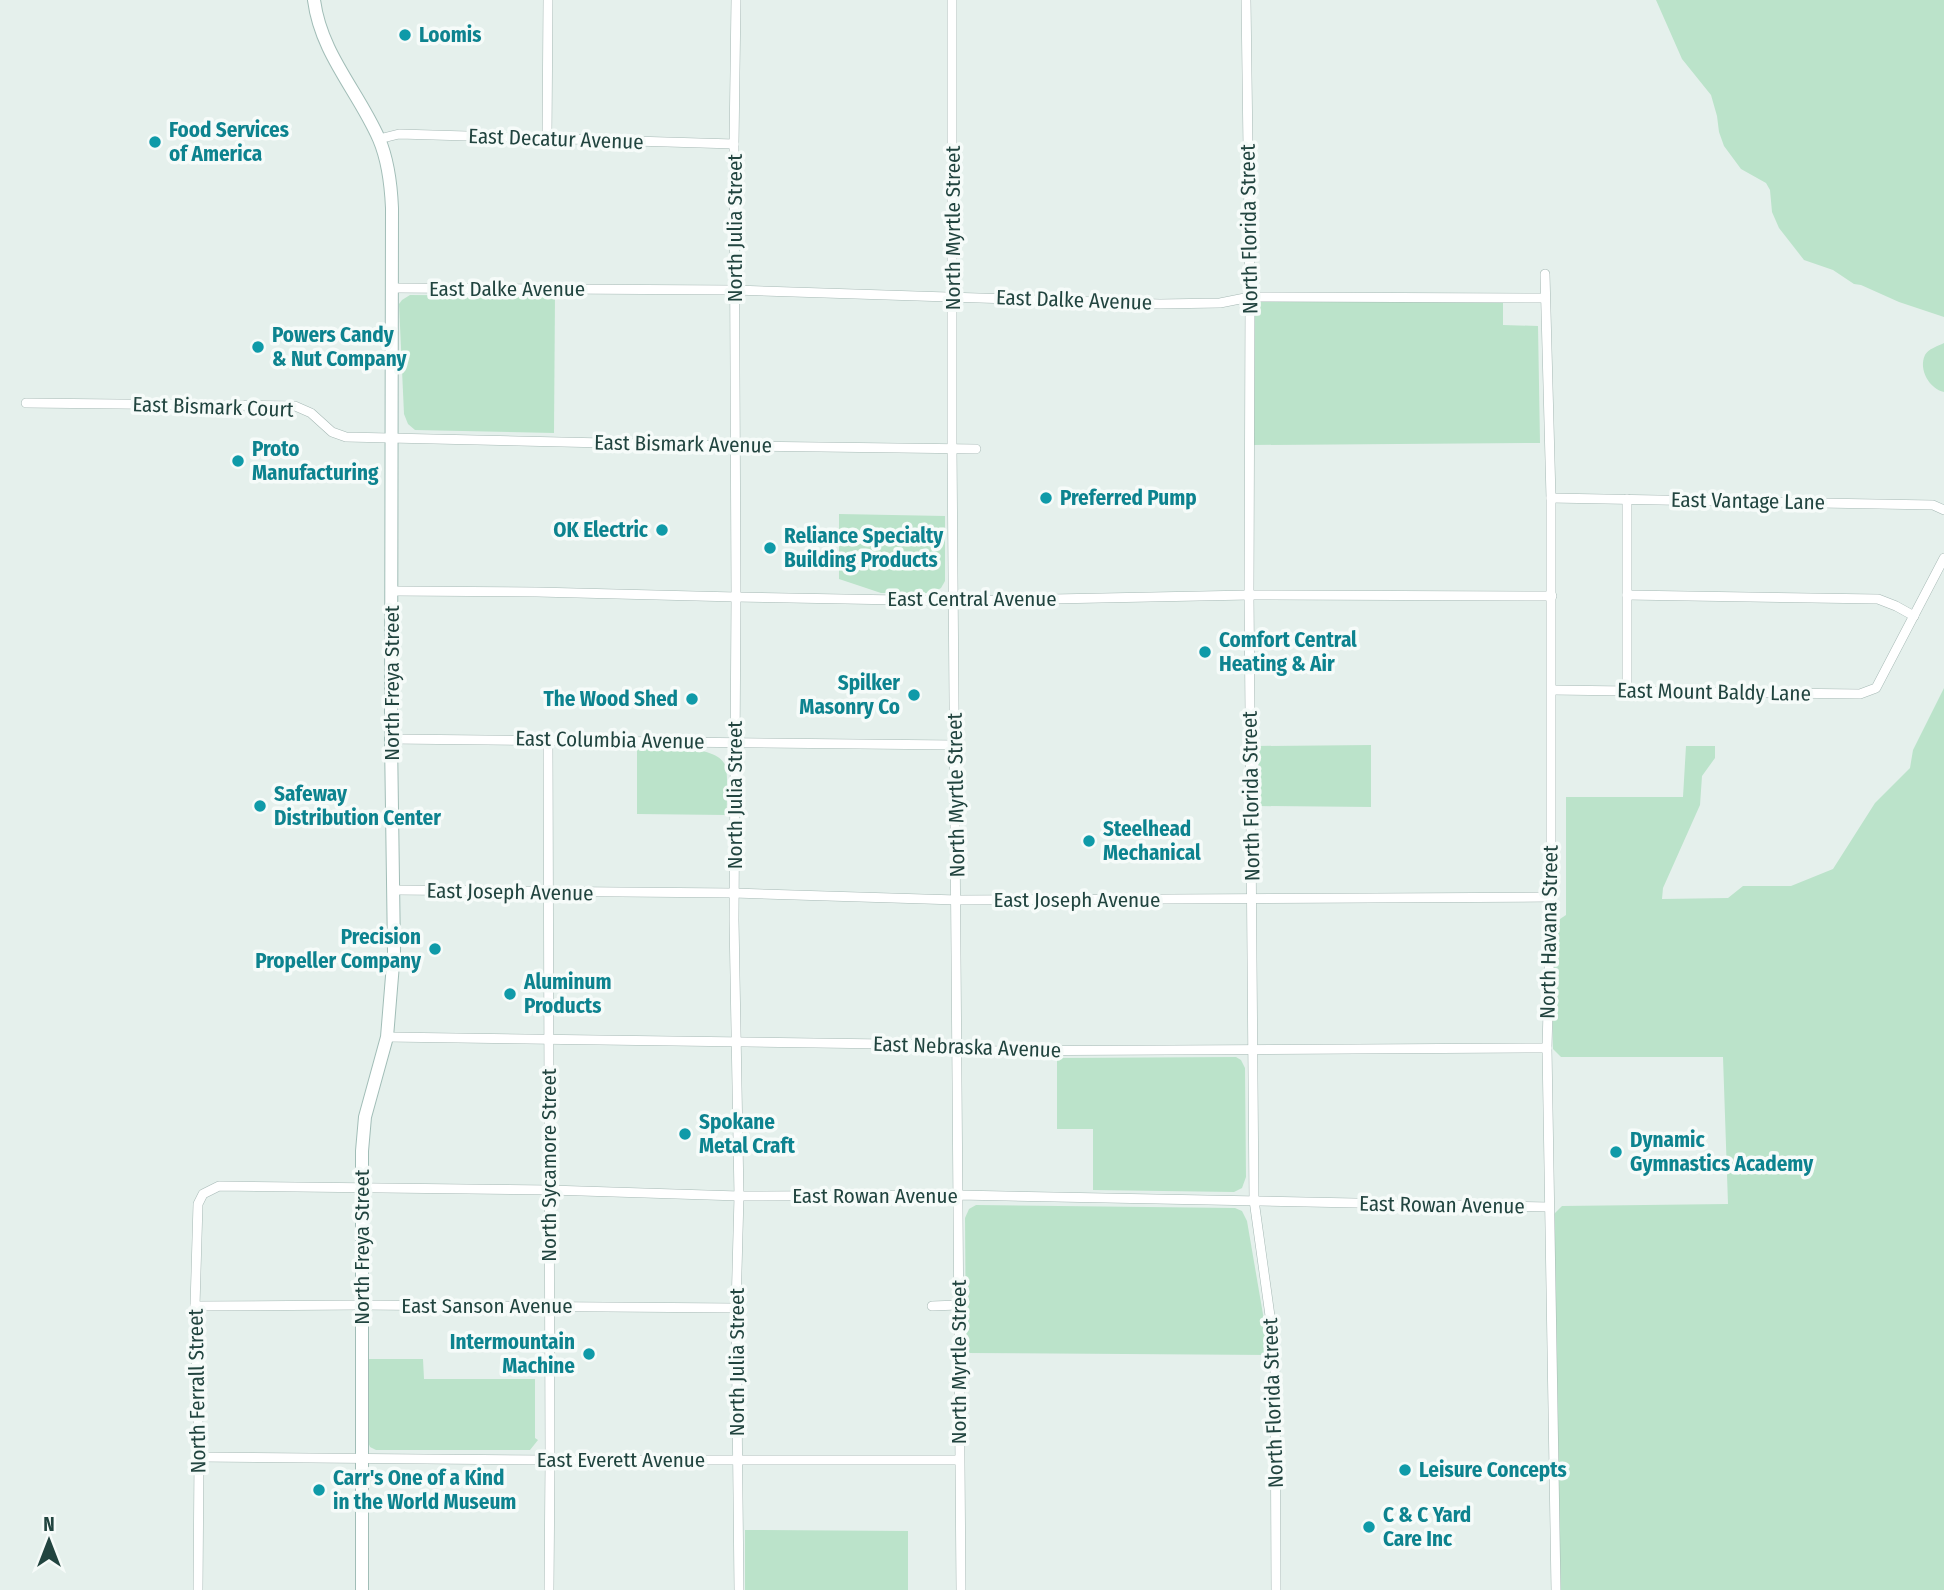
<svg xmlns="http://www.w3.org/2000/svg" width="1944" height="1590" font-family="'Fira Sans Condensed',sans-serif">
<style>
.green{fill:#bbe3ca}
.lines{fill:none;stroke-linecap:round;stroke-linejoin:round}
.street-casing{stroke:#a6b9b5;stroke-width:10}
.secondary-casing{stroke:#a1bdb7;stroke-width:14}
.street{stroke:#fff;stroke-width:9}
.secondary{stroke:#fff;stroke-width:12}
.culture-dot{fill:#0f9aa8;stroke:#f6fbf9;stroke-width:2.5}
.labels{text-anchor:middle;stroke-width:7;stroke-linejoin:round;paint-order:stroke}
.culture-label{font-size:21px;font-weight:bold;fill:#0d838f;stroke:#f6fbf9;text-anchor:start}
.street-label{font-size:21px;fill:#21443f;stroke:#f6fbf9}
</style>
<rect width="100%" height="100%" fill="#e5f0ec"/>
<g class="green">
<path d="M1656 0H1944V317L1899 302 1861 285 1854 284 1833 270 1804 260 1779 228 1772 212 1770 190 1766 183 1741 169 1724 146 1719 132 1717 116 1711 95 1682 59Z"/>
<path d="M410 295 555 296 554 433 415 430 408 424 404 414 399 304 402 300Z"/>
<path d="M1256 302H1503V325L1538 326 1540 443 1253 445 1252 307Z"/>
<path d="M1944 343V392C1930 389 1918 370 1925 355 1928 349 1938 346 1944 343Z"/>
<path d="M839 514 945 516V581L941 588 932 593H881L839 579Z"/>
<path d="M1944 688V1590H1558L1554 1214 1562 1206 1728 1204 1723 1057H1561L1553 1049 1551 925 1566 915V797H1683L1686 746H1715V758L1702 776 1700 805 1663 888 1662 899 1728 898 1743 886H1791L1833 869 1875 803 1910 768 1913 750Z"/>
<path d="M637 745C657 746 718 745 725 765 729 775 726 804 727 815L637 814Z"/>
<path d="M1371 745V807L1257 806 1256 746Z"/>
<path d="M1236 1057 1241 1060 1245 1068 1246 1177 1242 1188 1234 1192 1093 1190V1129H1057V1058Z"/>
<path d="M976 1205 1235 1208 1242 1211 1247 1221 1270 1355 966 1353 965 1218 969 1209Z"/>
<path d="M367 1359H423L424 1379H535V1438L538 1440 530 1450H376L370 1447 368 1442Z"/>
<path d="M745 1530 908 1531V1590H745Z"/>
</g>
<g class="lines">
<g class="street-casing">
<g id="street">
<path d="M736 0 734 144 736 597 734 920 739 1196 736 1308 739 1590"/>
<path d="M952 0V447L961 1590"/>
<path d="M1246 0 1250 297 1249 595 1254 1200 1275 1352 1276 1590"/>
<path d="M547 138 548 0"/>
<path d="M379 139 399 134 734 144"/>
<path d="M1545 274 1551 498V897L1547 1048 1556 1590"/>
<path d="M392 288 735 290 1160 304 1220 303 1250 297 1545 298"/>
<path d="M26 403 295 406 311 413 332 432 346 437 734 446 976 449"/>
<path d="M1551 498 1933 505 1944 510"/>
<path d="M1627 499V690"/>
<path d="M391 591 537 592 736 597 954 601 1249 595 1552 596"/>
<path d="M1627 595 1878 599 1896 606 1914 616"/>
<path d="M1552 690 1860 694 1876 688 1944 558"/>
<path d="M391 739 955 745"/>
<path d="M548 739 550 1460 549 1590"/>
<path d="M394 890 734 893 957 900 1551 897"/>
<path d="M387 1037 957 1045 974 1051 1547 1048"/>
<path d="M195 1306 361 1305 736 1308"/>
<path d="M932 1306 958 1305"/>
<path d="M199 1457 550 1460H959"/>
<path d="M198 1590 199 1457 195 1306 198 1204 203 1194 219 1186 550 1190 739 1196 959 1195 1549 1207"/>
</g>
</g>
<g class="secondary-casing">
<path id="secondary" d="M314 0C321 54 358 91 379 139 388 160 391 185 392 208L391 739 394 952 387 1037 365 1117 362 1151V1590"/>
</g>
<use href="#street" class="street"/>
<use href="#secondary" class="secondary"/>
</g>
<g class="culture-dot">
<circle cx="405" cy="35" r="7"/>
<circle cx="155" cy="142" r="7"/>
<circle cx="258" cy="347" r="7"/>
<circle cx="238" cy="461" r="7"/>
<circle cx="1046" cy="498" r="7"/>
<circle cx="662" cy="530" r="7"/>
<circle cx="770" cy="548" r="7"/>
<circle cx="1205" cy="652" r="7"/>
<circle cx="914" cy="695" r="7"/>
<circle cx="692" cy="699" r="7"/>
<circle cx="260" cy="806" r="7"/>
<circle cx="1089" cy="841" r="7"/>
<circle cx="435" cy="949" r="7"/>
<circle cx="510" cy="994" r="7"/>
<circle cx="685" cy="1134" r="7"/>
<circle cx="1616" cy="1152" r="7"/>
<circle cx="589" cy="1354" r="7"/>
<circle cx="1405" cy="1470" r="7"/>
<circle cx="319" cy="1490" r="7"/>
<circle cx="1369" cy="1527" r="7"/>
</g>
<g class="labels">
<g class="culture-label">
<text x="419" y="42">Loomis</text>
<text x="169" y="137">Food Services<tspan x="169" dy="24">of America</tspan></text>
<text x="272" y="342">Powers Candy<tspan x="272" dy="24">&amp; Nut Company</tspan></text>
<text x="252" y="456">Proto<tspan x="252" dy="24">Manufacturing</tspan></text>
<text x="1060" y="505">Preferred Pump</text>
<text x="648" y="537" text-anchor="end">OK Electric</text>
<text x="784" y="543">Reliance Specialty<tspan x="784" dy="24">Building Products</tspan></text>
<text x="1219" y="647">Comfort Central<tspan x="1219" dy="24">Heating &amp; Air</tspan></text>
<text x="900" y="690" text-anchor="end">Spilker<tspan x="900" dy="24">Masonry Co</tspan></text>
<text x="678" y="706" text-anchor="end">The Wood Shed</text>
<text x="274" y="801">Safeway<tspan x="274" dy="24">Distribution Center</tspan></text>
<text x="1103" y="836">Steelhead<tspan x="1103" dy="24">Mechanical</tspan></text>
<text x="421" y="944" text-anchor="end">Precision<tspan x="421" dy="24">Propeller Company</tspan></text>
<text x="524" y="989">Aluminum<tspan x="524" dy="24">Products</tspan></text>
<text x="699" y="1129">Spokane<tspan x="699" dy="24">Metal Craft</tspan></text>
<text x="1630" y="1147">Dynamic<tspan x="1630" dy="24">Gymnastics Academy</tspan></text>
<text x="575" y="1349" text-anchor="end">Intermountain<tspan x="575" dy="24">Machine</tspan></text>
<text x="1419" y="1477">Leisure Concepts</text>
<text x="333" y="1485">Carr's One of a Kind<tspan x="333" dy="24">in the World Museum</tspan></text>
<text x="1383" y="1522">C &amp; C Yard<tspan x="1383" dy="24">Care Inc</tspan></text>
</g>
<g class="street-label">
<text transform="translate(556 139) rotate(2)" y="7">East Decatur Avenue</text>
<text transform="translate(735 228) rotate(-90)" y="7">North Julia Street</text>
<text transform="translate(953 228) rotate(-90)" y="7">North Myrtle Street</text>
<text transform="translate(1249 229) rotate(-91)" y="7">North Florida Street</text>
<text x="507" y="296">East Dalke Avenue</text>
<text transform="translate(1074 300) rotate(2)" y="7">East Dalke Avenue</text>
<text transform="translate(213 407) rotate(2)" y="7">East Bismark Court</text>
<text transform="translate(683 444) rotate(1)" y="7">East Bismark Avenue</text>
<text transform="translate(1748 501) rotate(1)" y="7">East Vantage Lane</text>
<text x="972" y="606">East Central Avenue</text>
<text transform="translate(392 683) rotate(-90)" y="7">North Freya Street</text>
<text transform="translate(1714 692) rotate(1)" y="7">East Mount Baldy Lane</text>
<text transform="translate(610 740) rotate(1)" y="7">East Columbia Avenue</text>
<text transform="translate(735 795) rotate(-90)" y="7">North Julia Street</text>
<text transform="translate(956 795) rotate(-91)" y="7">North Myrtle Street</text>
<text transform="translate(1251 796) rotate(-91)" y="7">North Florida Street</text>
<text transform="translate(510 892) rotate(1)" y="7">East Joseph Avenue</text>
<text x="1077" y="907">East Joseph Avenue</text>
<text transform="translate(1549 932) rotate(-89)" y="7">North Havana Street</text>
<text transform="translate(967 1047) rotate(2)" y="7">East Nebraska Avenue</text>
<text transform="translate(549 1165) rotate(-90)" y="7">North Sycamore Street</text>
<text x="875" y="1203">East Rowan Avenue</text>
<text transform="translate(1442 1205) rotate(1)" y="7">East Rowan Avenue</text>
<text transform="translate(362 1247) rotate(-90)" y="7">North Freya Street</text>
<text x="487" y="1313">East Sanson Avenue</text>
<text transform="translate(737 1362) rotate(-90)" y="7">North Julia Street</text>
<text transform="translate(959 1362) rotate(-90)" y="7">North Myrtle Street</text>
<text transform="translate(197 1391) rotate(-91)" y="7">North Ferrall Street</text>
<text transform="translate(1273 1403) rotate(-92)" y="7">North Florida Street</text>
<text x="621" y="1467">East Everett Avenue</text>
</g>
</g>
<g transform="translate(49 1541)" stroke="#f6fbf9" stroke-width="5" paint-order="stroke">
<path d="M0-5L12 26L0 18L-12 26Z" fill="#21443f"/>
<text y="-10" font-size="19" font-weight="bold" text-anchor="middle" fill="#21443f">N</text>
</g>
</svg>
